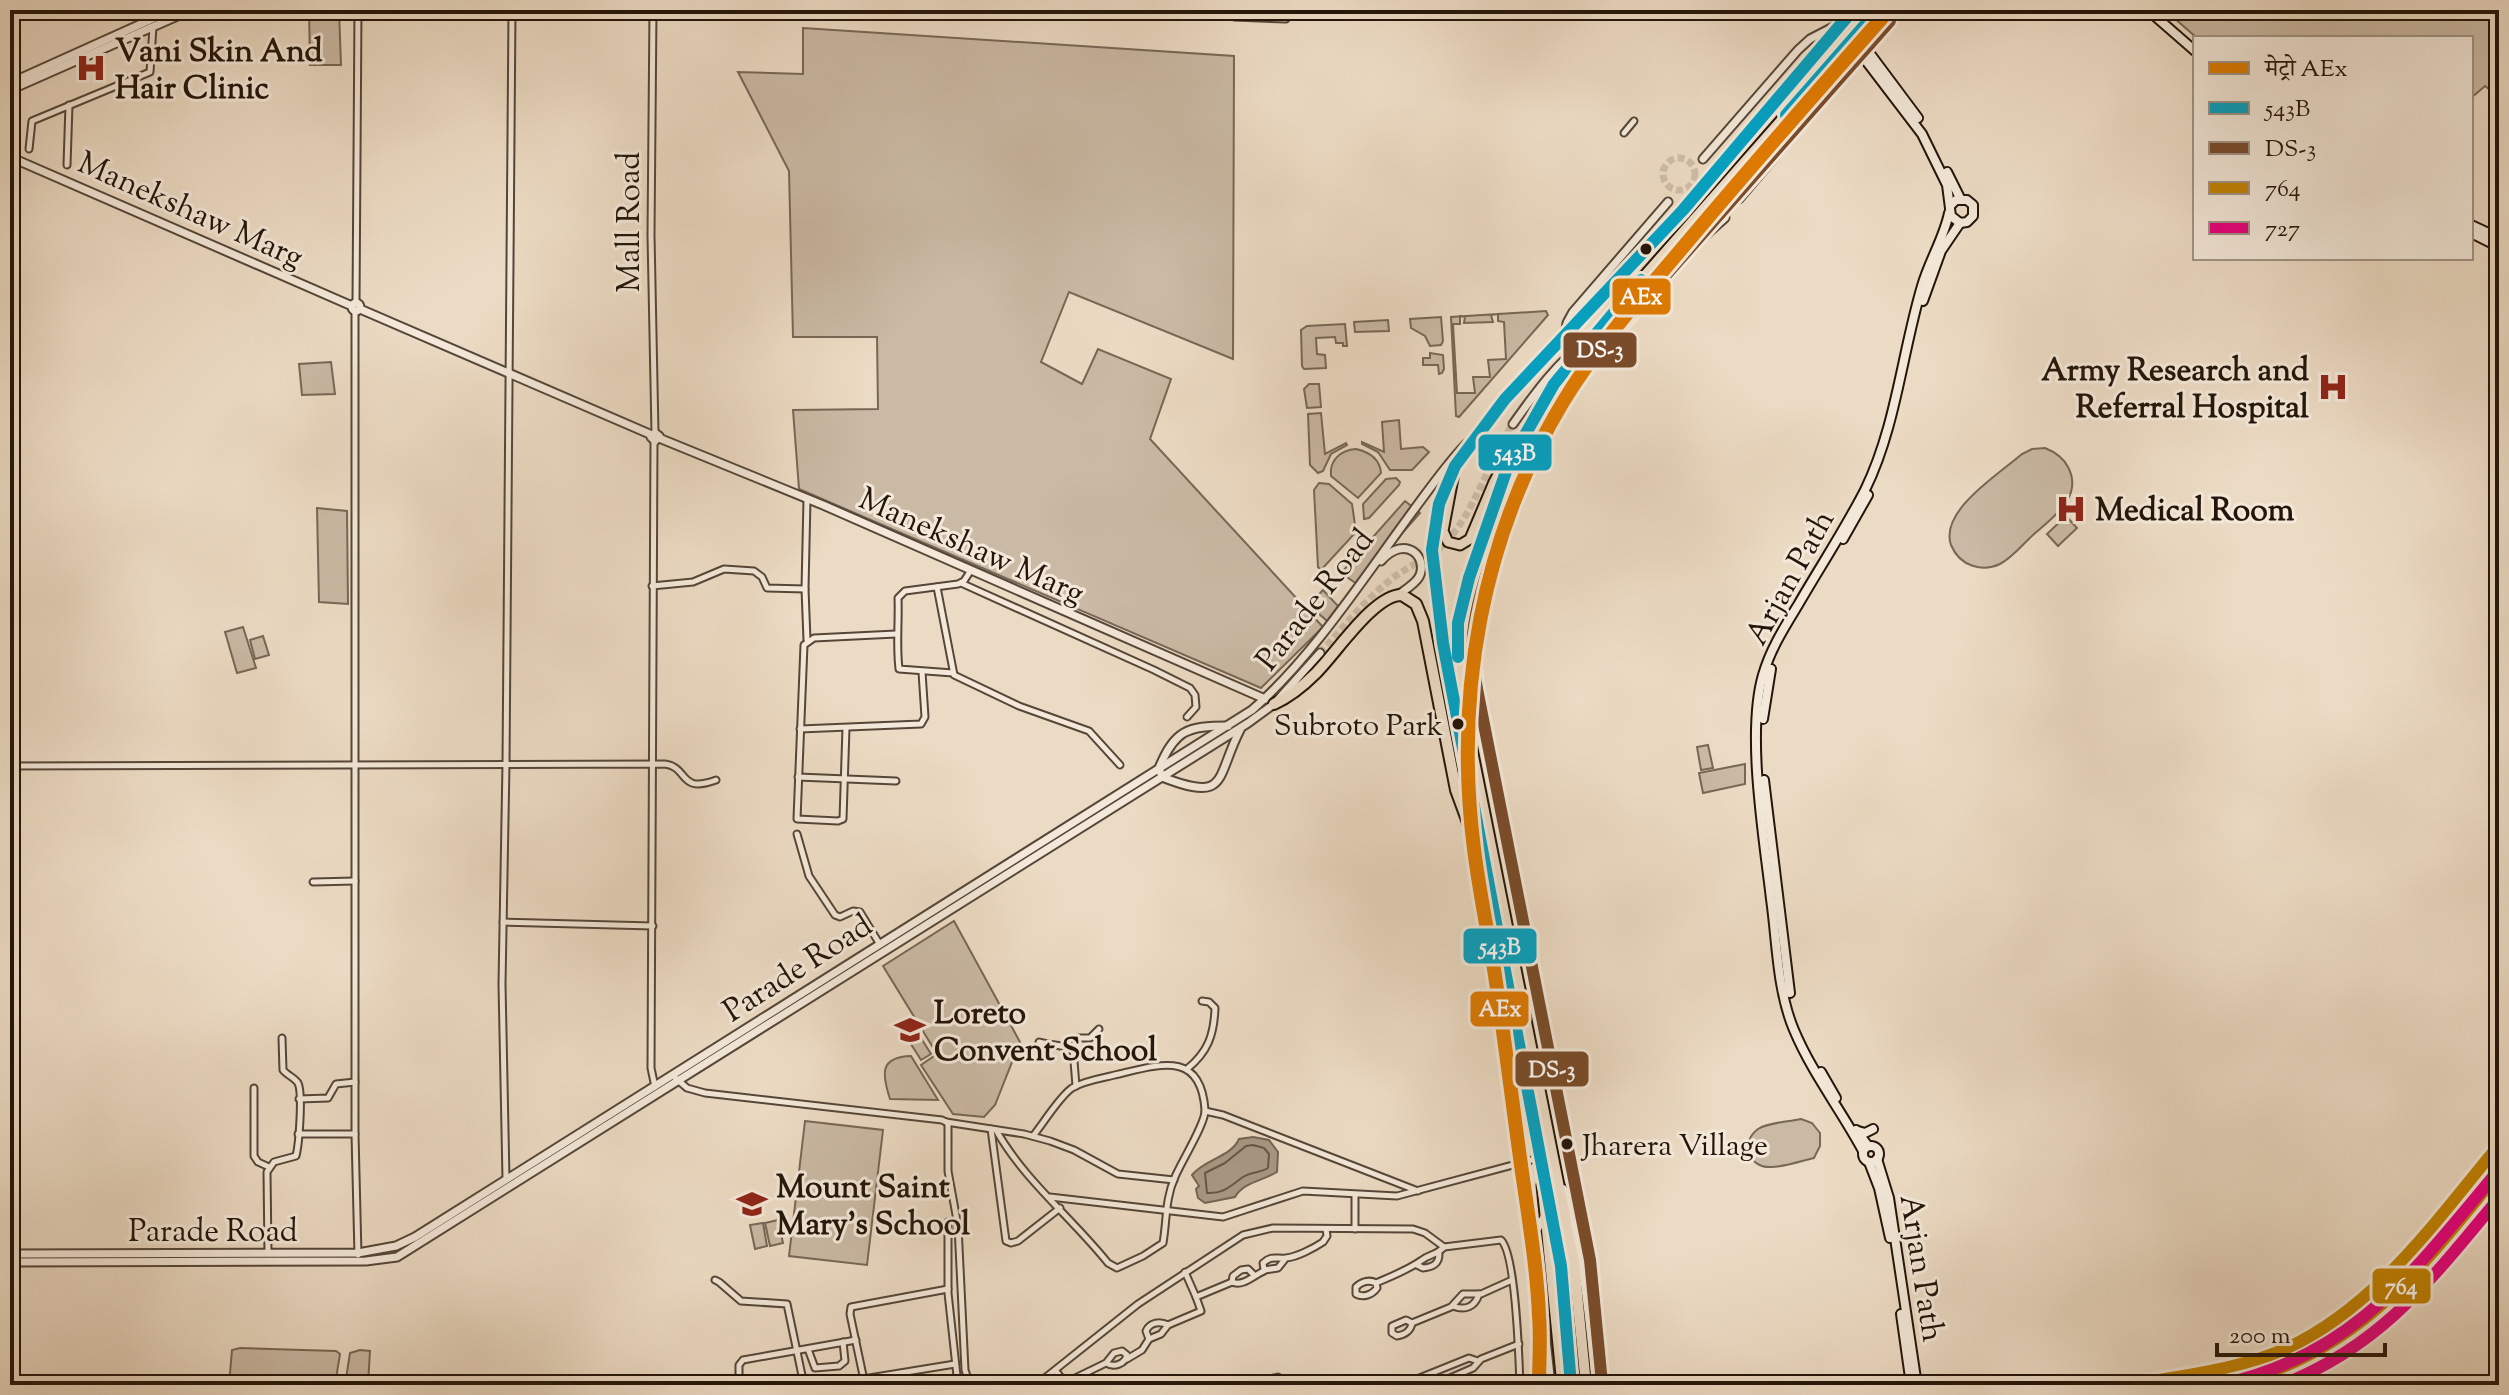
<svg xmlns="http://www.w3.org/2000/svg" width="2509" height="1395" font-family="'Sorts Mill Goudy','Noto Serif Devanagari',serif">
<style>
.green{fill:#cab9a4;stroke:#766756;stroke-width:2;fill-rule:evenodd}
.water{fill:#a89884;stroke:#736453;stroke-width:2}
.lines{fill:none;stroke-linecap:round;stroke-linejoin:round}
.shore{stroke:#665646;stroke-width:2}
.tertiary-tunnel{stroke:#cebda8;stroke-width:7;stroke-dasharray:7 3.5;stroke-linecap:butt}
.minor-casing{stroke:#554638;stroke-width:9}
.tertiary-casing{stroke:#554638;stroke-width:11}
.secondary-casing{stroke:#231509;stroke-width:12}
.primary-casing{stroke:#231509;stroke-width:13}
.trunk-casing{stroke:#231509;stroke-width:13}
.motorway-casing{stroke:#231509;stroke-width:14}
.minor{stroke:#f3e8d9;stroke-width:5}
.tertiary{stroke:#f3e8d9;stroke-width:7}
.secondary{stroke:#f3e8d9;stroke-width:8}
.primary{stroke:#ecdbc4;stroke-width:9}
.trunk{stroke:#ecdbc4;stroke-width:9}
.motorway{stroke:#ecdbc4;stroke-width:10}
.bus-1-casing{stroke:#f3e8d9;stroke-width:18}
.bus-2-casing{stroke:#f3e8d9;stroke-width:18}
.bus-3-casing{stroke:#f3e8d9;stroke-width:18}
.bus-4-casing{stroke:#f3e8d9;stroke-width:18}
.bus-1{stroke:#02a2c4;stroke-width:12}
.bus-2{stroke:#7a4b2a;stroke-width:12}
.bus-3{stroke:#c28202;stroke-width:12}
.bus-4{stroke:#e5007d;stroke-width:12}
.metro-1-casing{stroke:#f3e8d9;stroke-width:20}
.metro-1{stroke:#de7a01;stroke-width:14}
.bus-dot{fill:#231509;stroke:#f3e8d9;stroke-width:3}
.labels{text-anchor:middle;stroke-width:6;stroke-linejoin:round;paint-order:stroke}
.bus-label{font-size:30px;fill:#231509;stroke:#f3e8d9;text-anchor:end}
.poi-label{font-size:32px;font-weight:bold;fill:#231509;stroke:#f3e8d9;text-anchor:start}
.street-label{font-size:32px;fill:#231509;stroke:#f3e8d9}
.line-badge{stroke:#f3e8d9;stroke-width:3}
.badge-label{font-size:22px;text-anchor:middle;font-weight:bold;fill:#fff}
</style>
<rect width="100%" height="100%" fill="#ecdbc4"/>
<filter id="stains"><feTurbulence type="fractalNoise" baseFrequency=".0025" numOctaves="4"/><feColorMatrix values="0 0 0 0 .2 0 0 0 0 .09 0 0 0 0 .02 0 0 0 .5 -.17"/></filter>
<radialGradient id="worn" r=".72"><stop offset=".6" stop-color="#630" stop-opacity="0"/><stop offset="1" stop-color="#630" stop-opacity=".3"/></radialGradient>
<g class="green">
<path d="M309 10H339L341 65H310Z"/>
<path d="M2165 10H2499V97L2485 86 2471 98V38H2197Z"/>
<path d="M803 28 1234 56 1233 359 1069 292 1041 362 1082 384 1098 349 1171 379 1150 439 1323 627 1261 688 799 489 793 410 878 409 877 337H793L789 171 738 72 803 74Z"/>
<path d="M1546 311 1548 315 1459 417 1456 416 1451 317ZM1498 314V321L1504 322 1506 359 1488 360 1490 377H1473L1475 393H1457L1453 324H1460V316L1465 317 1464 323 1493 322 1491 315Z"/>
<path d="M1441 317 1443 341 1441 345 1430 346 1425 336 1411 328 1410 319Z"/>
<path d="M1388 320 1389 331 1355 332 1354 322Z"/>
<path d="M1345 324 1347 346H1343V343H1336L1335 337 1316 338 1317 354 1325 355 1326 368 1304 369 1302 366 1301 330 1307 326Z"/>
<path d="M1430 353 1443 355 1444 369 1442 373 1439 374 1438 365H1423V358H1430Z"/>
<path d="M331 362 335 394 302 395 299 364Z"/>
<path d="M1309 384H1319L1321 407 1307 408 1304 389Z"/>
<path d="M1321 413 1325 454 1346 443 1347 445 1331 454 1323 471 1318 473 1310 465 1308 414Z"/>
<path d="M1399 420 1401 449 1423 447 1429 452 1412 470H1390L1378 452 1362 444V442L1384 452 1382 422Z"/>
<path d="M2045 448C2055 452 2063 457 2068 467 2084 497 2052 518 2033 535 2023 544 2012 558 2000 564 1983 572 1960 567 1951 545 1939 511 1999 474 2022 454L2032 449Z"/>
<path d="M1356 449C1369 452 1380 459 1381 473L1358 498 1331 476C1329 460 1341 450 1356 449Z"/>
<path d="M1396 478 1400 482 1399 485 1369 518 1364 519 1363 504 1386 479Z"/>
<path d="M1319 483 1329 484 1352 504 1356 532 1321 570 1318 567 1314 490Z"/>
<path d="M1405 501 1420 513 1357 584 1341 573Z"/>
<path d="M317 508 347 511 348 604 319 602Z"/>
<path d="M2066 516 2077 528 2058 546 2047 534Z"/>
<path d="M1323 590 1338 606 1327 621 1309 605Z"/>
<path d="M243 627 256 668 237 673 225 632Z"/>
<path d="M263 636 269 655 255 659 250 640Z"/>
<path d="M1708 745 1713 768 1701 770 1697 747Z"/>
<path d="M1745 764V784L1703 793 1699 773Z"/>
<path d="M954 921 1020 1042 995 1105 984 1117 953 1114 921 1065 937 1054 883 966Z"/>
<path d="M919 1035 931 1054 921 1060 909 1041Z"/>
<path d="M911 1056 938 1100 890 1099C882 1074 879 1057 911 1056Z"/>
<path d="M1801 1119 1812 1123 1820 1133V1146L1814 1158C1801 1161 1785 1167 1771 1167 1748 1168 1740 1142 1758 1129 1769 1122 1788 1122 1801 1119Z"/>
<path d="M805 1121 883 1130 867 1265 789 1256Z"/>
<path d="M778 1220 783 1243 770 1246 765 1223Z"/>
<path d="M763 1223 767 1246 755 1249 750 1225Z"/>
<path d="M240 1348 336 1351 340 1354 335 1385H229L232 1350Z"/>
<path d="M360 1350 370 1351 368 1385H345L350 1353Z"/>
</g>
<path class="water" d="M1253 1137 1269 1140 1278 1152 1277 1172C1262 1181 1244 1182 1235 1197L1205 1203 1198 1198 1196 1189 1199 1186 1192 1175C1205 1159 1231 1157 1239 1139Z"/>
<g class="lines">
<path class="shore" d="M1253 1145 1264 1148 1269 1154 1268 1168C1260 1173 1250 1172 1243 1177 1230 1186 1224 1194 1207 1193L1205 1173 1225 1163 1246 1146Z"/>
<g class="tertiary-tunnel">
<circle cx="1679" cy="174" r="16"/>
<path d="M1697 186 1732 211"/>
<path d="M1725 218 1739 199"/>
<path d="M1320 653C1342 629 1363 602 1389 581 1407 566 1428 560 1445 543 1476 511 1488 461 1513 424"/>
</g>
<g class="minor-casing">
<g id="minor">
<path d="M653 10 651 235 655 433"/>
<path d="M1231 10 1234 17 1286 19"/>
<path d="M10 21 34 10"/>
<path d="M1849 60 1893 10"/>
<path d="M1624 133 1634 121"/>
<path d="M29 149 32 121 150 72 153 27"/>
<path d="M67 165 69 105"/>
<path d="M356 303 358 10"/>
<path d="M355 311V1134L358 1255"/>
<path d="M654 441 651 1068 655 1087"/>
<path d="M961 583 1154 670 1190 688 1195 695 1196 707 1187 717"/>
<path d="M652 586 693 582 724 569 754 571 762 577 767 588 805 589"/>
<path d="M937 587 954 675 1019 706 1089 731 1120 765"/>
<path d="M807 640 805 589 807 499"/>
<path d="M953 673 899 669C896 644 899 623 898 598L905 591 958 584 964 581 971 570"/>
<path d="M846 728 843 819 838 821 797 819 804 645 814 638 896 634"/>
<path d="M800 729 921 724 925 717 922 672"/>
<path d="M10 766 665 764C689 767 678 794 716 780"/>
<path d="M798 777 896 781"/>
<path d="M797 834 809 876 835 915 840 917 853 911 860 912 879 943"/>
<path d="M313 882 355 881"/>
<path d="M503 922 653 926"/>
<path d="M1039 1042C1051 1045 1061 1045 1073 1049L1078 1038H1090L1099 1029"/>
<path d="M1073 1049 1076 1086"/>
<path d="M1187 1069C1208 1052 1214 1035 1215 1008L1209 1002 1202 1001"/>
<path d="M672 1075 687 1088 705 1093 942 1120 948 1123V1171L958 1226 965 1370 970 1385"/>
<path d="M254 1088V1156L258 1162 269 1167"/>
<path d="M299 1099 328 1098 336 1084 355 1082"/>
<path d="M1205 1111 1223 1115 1418 1191"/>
<path d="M946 1122 1024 1134 1050 1141 1074 1150 1118 1174 1174 1180"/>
<path d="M991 1129 1006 1241 1011 1243 1018 1241 1060 1208"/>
<path d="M996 1130C1024 1180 1072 1218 1108 1263L1117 1268 1143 1256 1163 1243C1167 1220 1165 1199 1175 1177 1181 1162 1206 1123 1205 1110 1201 1051 1161 1064 1119 1074 1104 1078 1085 1080 1072 1088 1059 1097 1043 1124 1033 1136"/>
<path d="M298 1134H355"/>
<path d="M506 1179 502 984 506 764 512 10"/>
<path d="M1355 1195V1229"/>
<path d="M1050 1197 1223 1217 1303 1191 1397 1196 1539 1158"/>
<path d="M948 1222V1293L958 1385"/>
<path d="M268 1253 267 1172 274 1162 296 1156C299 1144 303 1094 298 1083 295 1078 287 1075 283 1070L282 1038"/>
<path d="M1286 1258 1278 1268 1264 1270 1263 1263C1272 1255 1276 1259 1286 1258 1297 1257 1314 1248 1323 1242L1327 1236 1326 1229"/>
<path d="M1417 1265 1423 1268C1433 1267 1439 1264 1439 1254"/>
<path d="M1185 1272 1196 1297 1232 1282C1243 1287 1254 1275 1264 1271"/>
<path d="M715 1280 719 1282 741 1301 787 1304 804 1385"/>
<path d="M1232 1282 1233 1276 1241 1270 1248 1269 1254 1275"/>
<path d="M1376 1283 1377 1288C1372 1295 1363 1298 1356 1294V1287C1361 1282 1369 1279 1376 1283 1392 1276 1408 1270 1422 1260 1430 1254 1437 1255 1444 1247"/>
<path d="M1453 1306C1465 1311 1475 1307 1479 1294"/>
<path d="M1412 1323C1411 1331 1404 1335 1397 1336L1392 1333V1326L1406 1320 1412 1323 1451 1307 1463 1294H1481L1512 1280"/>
<path d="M1149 1339 1161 1334 1168 1325"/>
<path d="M808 1349 815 1368 839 1366 845 1361 843 1342"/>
<path d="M1127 1359 1142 1350 1149 1339 1146 1331C1150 1322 1160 1321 1168 1325L1201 1311 1196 1297"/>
<path d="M1056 1371 1062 1379 1069 1381 1106 1363 1114 1353 1122 1351 1127 1355C1125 1364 1114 1368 1106 1363"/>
<path d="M863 1379 955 1364"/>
<path d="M739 1385V1365L743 1360 856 1340"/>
<path d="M865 1385 850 1314 851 1307 948 1289"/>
<path d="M1036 1385 1138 1304 1243 1235 1273 1228 1413 1229 1425 1233 1444 1247 1501 1240C1516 1254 1519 1360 1520 1385"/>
<path d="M1264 1385 1270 1379 1278 1377 1284 1385"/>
<path d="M1402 1385 1469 1358 1478 1361"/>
<path d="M1434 1385 1473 1368 1481 1359 1519 1344"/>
</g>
</g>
<g class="tertiary-casing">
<g id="tertiary">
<path d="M10 83 172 10"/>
<path d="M10 90 191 10"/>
<path d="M10 157 352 306"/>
<path d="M1703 159 1798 50 1810 39 1839 24"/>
<path d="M1739 199 1842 77 1849 60V43"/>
<circle cx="356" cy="307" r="4"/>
<path d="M360 309 652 435"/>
<path d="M1565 335 1567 323 1573 312 1668 202"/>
<path d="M1513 424C1533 396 1557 362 1586 342L1598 344 1615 337 1699 241 1725 218"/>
<path d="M655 433 659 436 655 441 651 437Z"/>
<path d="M659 438 823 505 1265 699"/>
<path d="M1381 561C1406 533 1429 558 1419 577 1415 584 1405 590 1398 595"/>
<path d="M1228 726C1187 726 1175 730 1159 768L1162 777C1229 803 1215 779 1240 730"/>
<path d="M1544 1217 1535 1233V1240L1551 1385"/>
<path d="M10 1254 358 1253 396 1246 415 1237 1252 710C1312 658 1365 576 1413 511 1430 488 1446 465 1466 444"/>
<path d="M10 1262 366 1261 397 1257 1248 723 1274 704 1320 653"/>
</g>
</g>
<g class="secondary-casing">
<g id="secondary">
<path d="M2148 10 2195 51"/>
<path d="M1856 35 1918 118"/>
<path d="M1851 41 1922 134 1947 185 1951 216 1960 223 1967 222 1973 216V205L1967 200H1956L1951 205"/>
<path d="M1947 172 1960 198"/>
<path d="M2471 225 2499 238"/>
<path d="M2471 233 2499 247"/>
<path d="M1923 301 1941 251 1960 223"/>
<path d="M1843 539 1868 495"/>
<path d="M1763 719 1771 669"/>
<path d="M1764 780 1790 993"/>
<path d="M1821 1072 1836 1098"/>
<path d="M1856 1130 1868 1146"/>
<path d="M1858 1131 1865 1133 1873 1129"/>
<circle cx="1871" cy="1154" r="8"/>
<path d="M1863 1151C1841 1110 1812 1073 1794 1030 1777 990 1777 941 1771 899 1764 838 1746 733 1763 675 1770 650 1784 628 1798 605 1820 567 1845 529 1865 490 1896 427 1902 353 1922 286 1929 261 1944 238 1949 213"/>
<path d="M1877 1159 1889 1198 1917 1385"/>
<path d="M1869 1162 1879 1188 1890 1238"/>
<path d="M1563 1189C1585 1254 1589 1317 1596 1385"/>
<path d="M1901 1314 1911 1385"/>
</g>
</g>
<g class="primary-casing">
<g id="primary">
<path d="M1542 1185 1562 1385"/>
<path d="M2131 1385C2181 1375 2239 1369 2285 1349 2368 1315 2440 1213 2499 1145"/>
<path d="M2218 1385 2297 1362 2323 1351 2361 1326 2403 1284 2499 1173"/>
</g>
</g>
<g class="trunk-casing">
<g id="trunk">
<path d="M1533 419 1554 384 1586 342 1878 10"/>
<path d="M1454 473 1443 531 1448 542 1460 545 1470 539 1494 482 1512 448"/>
<path d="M1434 570 1432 550 1439 504 1451 473 1480 429 1516 387 1683 210 1853 10"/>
<path d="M2297 1362C2316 1346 2338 1334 2357 1318 2408 1271 2453 1214 2499 1162"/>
</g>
</g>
<g class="motorway-casing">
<g id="motorway">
<path d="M1533 419 1509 463 1482 536 1469 578 1457 640 1471 746 1574 1263 1586 1385"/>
<path d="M1434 570 1443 643 1561 1266 1571 1385"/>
<path d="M1274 704C1289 697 1303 686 1315 674 1335 655 1374 594 1402 595L1416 604 1423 621 1456 790 1473 836 1518 1092 1528 1114"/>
</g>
</g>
<use href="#minor" class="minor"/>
<use href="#tertiary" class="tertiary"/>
<use href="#secondary" class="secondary"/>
<use href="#primary" class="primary"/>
<use href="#trunk" class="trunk"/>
<use href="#motorway" class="motorway"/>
<g class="bus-1-casing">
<g id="bus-1">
<path d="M1786 115 1878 10"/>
<path d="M1458 657V623L1469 578 1509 463 1554 384 1641 280"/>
<path d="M1571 1385 1561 1266 1443 643 1432 550 1439 504 1455 466 1505 399 1683 210 1853 10"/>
</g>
</g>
<g class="bus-2-casing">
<path id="bus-2" d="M1602 1383 1590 1260 1477 689C1474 671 1472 653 1473 634 1476 606 1485 578 1494 551 1519 478 1552 414 1598 352L1890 21"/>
</g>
<g class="bus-3-casing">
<g id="bus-3">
<path d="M2278 1369C2380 1328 2431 1254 2499 1173"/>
<path d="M2131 1385C2182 1375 2237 1370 2285 1349 2376 1308 2437 1219 2499 1145"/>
</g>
</g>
<g class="bus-4-casing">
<g id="bus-4">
<path d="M2284 1384C2384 1344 2432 1278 2499 1198"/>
<path d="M2219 1385C2356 1356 2414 1270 2499 1170"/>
</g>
</g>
<use href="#bus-1" class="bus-1"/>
<use href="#bus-2" class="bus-2"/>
<use href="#bus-3" class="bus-3"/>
<use href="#bus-4" class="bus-4"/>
<g class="metro-1-casing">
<path id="metro-1" d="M1539 1385C1539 1362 1541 1339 1539 1316 1537 1266 1528 1215 1521 1165 1512 1100 1504 1034 1494 969 1487 929 1479 889 1474 849 1454 693 1482 537 1563 402 1597 346 1642 296 1684 246 1751 166 1820 88 1889 10"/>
</g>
<use href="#metro-1" class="metro-1"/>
</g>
<defs>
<g id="hospital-bare" transform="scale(2.4)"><path d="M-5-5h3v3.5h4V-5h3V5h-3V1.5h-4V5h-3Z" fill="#8f2418" stroke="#f3e8d9" stroke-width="2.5" paint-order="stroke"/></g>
<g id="school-bare" transform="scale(2.4)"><path d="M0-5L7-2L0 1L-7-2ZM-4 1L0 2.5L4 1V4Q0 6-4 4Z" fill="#8f2418" stroke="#f3e8d9" stroke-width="2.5" paint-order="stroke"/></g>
</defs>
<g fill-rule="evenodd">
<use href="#hospital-bare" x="91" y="68"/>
<use href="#hospital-bare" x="2333" y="387"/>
<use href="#hospital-bare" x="2071" y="509"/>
<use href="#school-bare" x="910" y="1030"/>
<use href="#school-bare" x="752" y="1204"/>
</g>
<g class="bus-dot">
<circle cx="1646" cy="249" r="7"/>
<circle cx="1458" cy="724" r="7"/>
<circle cx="1567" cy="1144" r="7"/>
</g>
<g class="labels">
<g class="bus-label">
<text x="1443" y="735">Subroto Park</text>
<text x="1582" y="1155" text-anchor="start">Jharera Village</text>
</g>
<g class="poi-label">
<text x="115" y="61">Vani Skin And<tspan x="115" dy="37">Hair Clinic</tspan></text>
<text x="2309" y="380" text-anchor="end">Army Research and<tspan x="2309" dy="37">Referral Hospital</tspan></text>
<text x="2095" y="520">Medical Room</text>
<text x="934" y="1023">Loreto<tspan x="934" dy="37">Convent School</tspan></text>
<text x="776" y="1197">Mount Saint<tspan x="776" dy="37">Mary's School</tspan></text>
</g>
<g class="street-label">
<text transform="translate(191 209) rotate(24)" y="11">Manekshaw Marg</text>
<text transform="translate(628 222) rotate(-90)" y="11">Mall Road</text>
<text transform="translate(972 545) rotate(24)" y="11">Manekshaw Marg</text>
<text transform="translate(1789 577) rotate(-61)" y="11">Arjan Path</text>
<text transform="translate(1314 599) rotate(-52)" y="11">Parade Road</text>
<text transform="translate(797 967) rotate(-33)" y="11">Parade Road</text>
<text x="213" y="1241">Parade Road</text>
<text transform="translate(1923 1268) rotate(81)" y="11">Arjan Path</text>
</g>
</g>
<g class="line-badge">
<rect x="1611" y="277" width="61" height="39" rx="8" fill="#de7a01"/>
<rect x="1562" y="331" width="76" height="38" rx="8" fill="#7a4b2a"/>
<rect x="1477" y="433" width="76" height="39" rx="8" fill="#02a2c4"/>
<rect x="1462" y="927" width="76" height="38" rx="8" fill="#02a2c4"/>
<rect x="1469" y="990" width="61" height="38" rx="8" fill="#de7a01"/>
<rect x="1514" y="1050" width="76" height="38" rx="8" fill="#7a4b2a"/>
<rect x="2371" y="1267" width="61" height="38" rx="8" fill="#c28202"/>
</g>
<g class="badge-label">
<text x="1641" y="304">AEx</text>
<text x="1600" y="357">DS-3</text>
<text x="1515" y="460">543B</text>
<text x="1500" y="954">543B</text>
<text x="1500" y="1016">AEx</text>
<text x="1552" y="1077">DS-3</text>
<text x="2401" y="1294">764</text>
</g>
<rect width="2509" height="1395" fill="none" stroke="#ecdbc4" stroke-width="40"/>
<rect x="12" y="12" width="2485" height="1371" fill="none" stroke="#231509" stroke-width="4"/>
<rect x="20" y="20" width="2469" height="1355" fill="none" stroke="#231509" stroke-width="2"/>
<rect x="2193" y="36" width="280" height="224" fill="#f3e8d9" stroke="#a09486" stroke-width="2"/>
<rect x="2209" y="62" width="40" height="12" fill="#de7a01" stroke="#a09486" stroke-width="2"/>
<text x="2265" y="76" font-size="24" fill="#231509">मेट्रो AEx</text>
<rect x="2209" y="102" width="40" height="12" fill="#02a2c4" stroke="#a09486" stroke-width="2"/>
<text x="2265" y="116" font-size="24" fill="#231509">543B</text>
<rect x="2209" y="142" width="40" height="12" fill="#7a4b2a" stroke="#a09486" stroke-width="2"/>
<text x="2265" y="156" font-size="24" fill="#231509">DS-3</text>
<rect x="2209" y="182" width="40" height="12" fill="#c28202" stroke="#a09486" stroke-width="2"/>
<text x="2265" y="196" font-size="24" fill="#231509">764</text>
<rect x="2209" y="222" width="40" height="12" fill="#e5007d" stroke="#a09486" stroke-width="2"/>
<text x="2265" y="236" font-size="24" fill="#231509">727</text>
<path d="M2217 1343v12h168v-12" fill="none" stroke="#231509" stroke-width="4"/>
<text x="2229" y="1343" font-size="24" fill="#231509" stroke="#f3e8d9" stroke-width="6" paint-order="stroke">200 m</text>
<rect width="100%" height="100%" filter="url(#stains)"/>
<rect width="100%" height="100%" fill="url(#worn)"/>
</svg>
